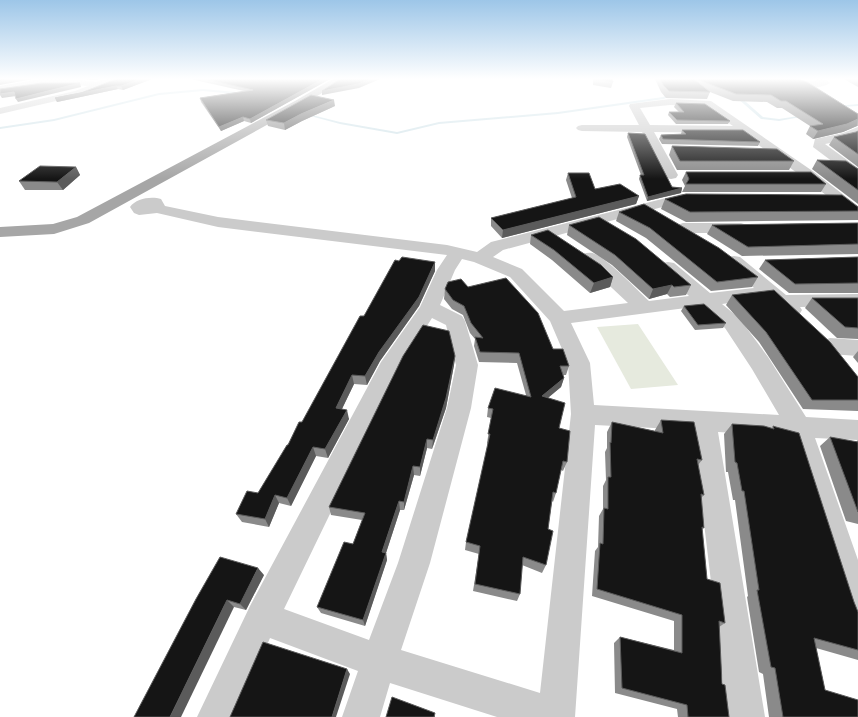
<svg xmlns="http://www.w3.org/2000/svg" width="858" height="717" font-family="'Titillium Web',sans-serif">
<style>
.green{fill:#e6eade}
.lines{fill:none;stroke-linecap:round;stroke-linejoin:round}
.stream{fill:#cce0e7;fill-rule:evenodd}
.minor{fill:#cbcbcb;fill-rule:evenodd}
.major{fill:#a6a6a6;fill-rule:evenodd}
.wall{fill:#8a8a8a}
.shaded-wall{fill:#5b5b5b}
.building{fill:#151515;stroke:#5b5b5b}
</style>
<rect width="100%" height="100%" fill="#fff"/>
<path class="green" d="M638 324 678 385 631 389 597 327Z"/>
<g class="lines">
<g class="stream">
<path d="M203 89 236 92 241 95 240 96 235 94 203 91 159 95 54 121 0 129V127L54 119 159 93Z"/>
<path d="M670 93 672 94 664 99 558 114 439 124 397 134 340 124 303 114 304 113 340 122 397 132 439 122 558 112 663 97Z"/>
<path d="M736 95H738L763 117 779 119 805 115 806 116 779 121 761 119 736 97Z"/>
<path d="M858 104V106L839 107 838 106Z"/>
</g>
<g class="minor">
<path d="M40 79H69L96 82 106 79H120C116 84 108 82 104 87L82 95 0 114V108L75 91 88 86C57 83 30 85 0 92V86Z"/>
<path d="M814 79H825L830 83C825 88 799 90 794 85L799 82 816 81Z"/>
<path d="M670 99 711 101 814 172 858 206V218L853 216 804 178 742 133 654 132 678 175 676 178 671 179 666 178 664 175 642 132 582 131 578 130 576 128 578 126 582 125H639L629 106 630 104ZM670 105 704 106 733 126 650 125 640 108Z"/>
<path d="M858 127V135L851 139 825 144 858 168V178L853 177 813 147 815 139 843 133Z"/>
<path d="M682 194 698 195 700 198 698 201 682 202 647 211 503 250 493 257 522 269 564 311 628 303 580 258 583 254C587 253 591 252 595 254 612 263 634 287 649 301L689 296 659 267 662 263 668 262 674 263 710 293 754 288 725 261 728 257 734 256 740 257 786 295 858 294V306L800 307 802 310 799 315C784 318 776 307 765 298L722 304 739 318 768 357 806 417 858 420V440L815 438 858 560V625L846 620 841 608 789 436 718 432 765 717H727L693 430 595 425 575 717H497L390 683 380 717H342L358 671 270 638 236 717H197L250 606 381 362 420 307 437 270 447 255 218 227 157 213 139 215 134 213 130 207C136 198 152 196 161 199L165 206 218 217 447 245 477 252 491 242ZM462 259 474 262 510 277 550 321 568 363 571 414 540 693 401 650 430 563 471 408 478 365 465 321 462 316 440 305 455 270ZM701 306 725 328 752 369 779 415 594 405 590 363 571 323ZM432 318 446 325 456 365 447 408 398 563 369 640 284 609 402 365Z"/>
<path d="M683 223H741L747 225 749 228 747 231 741 233H683L677 231 675 228 677 225Z"/>
<path d="M830 338 858 340V356L830 354 822 351 819 346 822 341Z"/>
</g>
<path class="major" d="M333 79H344L303 105 89 223 54 234 0 237V227L53 224 77 217 295 101Z"/>
</g>
<g class="wall">
<path d="M81 79H101L96 80Z"/>
<path d="M152 79 123 90 118 89 57 102 55 98 81 93Z"/>
<path d="M190 79H330L251 123 244 121 221 131 201 102 200 98 244 91Z"/>
<path d="M593 79H612L613 82 611 88 593 85Z"/>
<path d="M655 79H797L858 114V126H857L843 132 813 139 806 134 810 126 782 108H777L767 102 733 101 710 92 707 99 666 98 661 92Z"/>
<path d="M844 79H858V87Z"/>
<path d="M676 103 730 121 728 124H676L668 115 669 112H679L674 107Z"/>
<path d="M335 106 302 121 285 130 268 126 266 120Z"/>
<path d="M682 130 760 142 758 146 662 144 659 139 661 135 681 134Z"/>
<path d="M858 131V167L829 145 834 137 856 132Z"/>
<path d="M628 133 672 187 682 188 681 193 647 201 639 179 640 175H641L627 137Z"/>
<path d="M672 146 794 161 789 170H677L669 155Z"/>
<path d="M817 160 858 169V204L812 169Z"/>
<path d="M76 167 80 175 63 190H25L19 181Z"/>
<path d="M686 172 826 184 821 192H682L685 186 682 180Z"/>
<path d="M568 173 595 189 639 196 636 204 502 238 491 226V218L572 198 566 180Z"/>
<path d="M665 199 858 207V220L686 222 661 209Z"/>
<path d="M619 212 758 277 752 287 711 291 646 238 616 221Z"/>
<path d="M858 223V254L742 256 707 234 712 225Z"/>
<path d="M569 225 691 285 686 295 670 297 667 294 649 299 612 265 567 235Z"/>
<path d="M531 235 613 277 610 287 590 293 552 260 530 244Z"/>
<path d="M858 257V293H789L759 269 765 260Z"/>
<path d="M399 261 435 262V271L419 306 380 361 367 385 354 384 342 409 349 419 328 458 316 456 291 506 279 503 269 527 242 522 236 514 258 493 302 422 364 316Z"/>
<path d="M468 287 553 349 569 366 566 375H563L564 378 561 387 548 398 559 428 567 462 563 471 561 470 556 493 553 502 552 501 548 529 546 565 542 573 522 565 520 594 517 601 473 591 479 554 465 550 466 542 488 444 487 443 491 418 487 417 488 408 526 395 517 363 479 362 474 346 475 339 470 333 463 315 452 309 444 299 445 289Z"/>
<path d="M732 295 858 377V411L803 409 759 342 726 305Z"/>
<path d="M812 298H858V339L837 338 805 308Z"/>
<path d="M684 306 726 323 723 328 695 330 681 311Z"/>
<path d="M858 351V363L853 357Z"/>
<path d="M455 356 454 365 446 408 432 449 427 448 420 476 414 475 404 510H400L386 553 387 560 365 626 321 613 317 607 353 544 362 520 331 515 329 507Z"/>
<path d="M661 420 702 460 698 465 704 495 701 498 704 528 702 529 707 579 725 623 719 627 722 684 729 717H678L677 709 615 693 614 643 620 637 674 650V621L592 596 595 551 598 547 599 516 603 509V486L606 480 605 452 607 448V432L612 422 655 431V430Z"/>
<path d="M732 424 772 428 773 426 858 612V660L816 648 825 690 858 717H769L763 674 759 672 747 597 748 596 735 500H733L728 472H726L724 434Z"/>
<path d="M830 437 856 442 858 440V524L846 521 820 446Z"/>
<path d="M264 575 246 610 234 607 196 599Z"/>
</g>
<g class="shaded-wall">
<path d="M11 79H33L0 85V81Z"/>
<path d="M141 79H152L123 90 121 86Z"/>
<path d="M323 79H330L251 123 250 119Z"/>
<path d="M371 79H380L359 88 322 95V91Z"/>
<path d="M80 83 81 87 18 102 16 99Z"/>
<path d="M116 86 118 89 57 102 55 98Z"/>
<path d="M14 92 16 96 2 98 0 95V94Z"/>
<path d="M334 100 335 106 302 121 285 130 284 123 301 114Z"/>
<path d="M243 117 244 121 221 131 219 127Z"/>
<path d="M858 119 857 126 843 132 813 139 818 131Z"/>
<path d="M76 167 80 175 63 190 57 182Z"/>
<path d="M682 188 681 193 647 201 648 197Z"/>
<path d="M639 196 636 204 502 238 503 230Z"/>
<path d="M435 262V271L419 306 380 361 367 385 365 376 379 352Z"/>
<path d="M613 277 610 287 590 293 594 283Z"/>
<path d="M672 285 667 294 649 299 653 289Z"/>
<path d="M455 356 454 365 446 408 432 449 433 440Z"/>
<path d="M352 375 354 384 338 417 336 408Z"/>
<path d="M564 378 561 387 539 405 542 396Z"/>
<path d="M347 410 349 419 328 458 325 449Z"/>
<path d="M427 439V448L420 476V467Z"/>
<path d="M313 447 316 456 291 506 287 498Z"/>
<path d="M413 466 414 475 404 510V502Z"/>
<path d="M275 495 279 503 269 527 265 519Z"/>
<path d="M399 501 400 510 384 559 382 552Z"/>
<path d="M386 553 387 560 365 626 363 620Z"/>
<path d="M258 568 264 575 246 610 240 604Z"/>
<path d="M227 600 234 607 181 717H170Z"/>
<path d="M347 669 350 674 336 717H332Z"/>
</g>
<g class="building">
<path d="M0 79H11L0 81Z"/>
<path d="M116 79H141L121 86H116L55 98 81 93Z"/>
<path d="M205 79H323L250 119 243 117 219 127 200 98 253 90Z"/>
<path d="M340 79H371L358 84 322 91Z"/>
<path d="M594 79H612L613 82Z"/>
<path d="M660 79H694L710 92 669 91 663 85Z"/>
<path d="M696 79H797L807 82 858 114V119L847 124 818 131 810 126 823 124 786 101H781L771 95 736 94Z"/>
<path d="M42 83H80L16 99 14 92 0 94V89Z"/>
<path d="M311 95 334 100 301 114 284 123 266 120Z"/>
<path d="M676 103 705 104 730 121 677 120 669 112H684Z"/>
<path d="M682 130H743L760 142 663 139 661 135 686 134Z"/>
<path d="M858 131V154L834 137 856 132Z"/>
<path d="M628 133 645 134 672 187 682 188 648 197 640 175H644Z"/>
<path d="M672 146 777 149 794 161H680Z"/>
<path d="M817 160 846 161 858 169V190Z"/>
<path d="M40 166 76 167 57 182 19 181Z"/>
<path d="M686 172H811L826 184H686L689 179Z"/>
<path d="M568 173H589L595 189 620 184 639 196 503 230 491 218 576 197Z"/>
<path d="M686 194 842 195 858 207V211L690 212 665 199Z"/>
<path d="M644 204 719 248 758 277 717 282 650 228 619 212Z"/>
<path d="M599 217 636 239 691 285 674 287 672 285 653 289 615 255 569 225Z"/>
<path d="M858 223V244L748 247 712 225Z"/>
<path d="M548 230 601 265 613 277 594 283 554 250 531 235Z"/>
<path d="M402 257 435 262 419 297 379 352 365 376 352 375 336 408 347 410 325 449 313 447 287 498 275 495 265 519 236 514 247 491 258 493 287 445H288L299 422H302L360 316H364L395 260 399 261Z"/>
<path d="M858 257V283L795 284 765 260Z"/>
<path d="M506 278 538 313 553 349H563L569 366H560L564 378 542 396 565 403 559 428 570 431 567 462 563 461 556 493 553 492 548 529 553 531 546 565 523 557 520 594 475 584 480 546 466 542 490 434H488L493 409 488 408 495 388 531 397 519 353 480 352 475 337 483 338 471 323 464 306 453 300 445 289 448 282 461 279 468 287Z"/>
<path d="M774 290 830 342 858 377V400H812L766 332 732 295Z"/>
<path d="M812 298H858V328L845 327Z"/>
<path d="M704 304 726 323 698 325 684 306Z"/>
<path d="M423 325 449 331 455 356 446 398 433 440 427 439 420 467 413 466 404 502 399 501 382 552 386 553 363 620 317 607 344 542 353 544 365 513 329 507 403 356Z"/>
<path d="M661 420 694 422 702 460 697 459 704 495 701 494 704 528 702 527 707 579 720 583 725 623 719 621 722 684 725 685 729 717H688L687 705 622 688 620 637 682 653V615L597 589 600 543 603 544 604 508 608 509V477H611L610 442 611 443 612 422 663 433Z"/>
<path d="M732 424 764 426 774 429 773 426 776 427 799 433 854 602 858 612V650L814 638 825 690 858 700V717H783L775 668 771 667 757 590H759L744 491H742L737 463 735 462Z"/>
<path d="M830 437 858 442V512Z"/>
<path d="M220 557 258 568 240 604 227 600 170 717H134L196 599Z"/>
<path d="M263 642 347 669 332 717H230Z"/>
<path d="M392 697 435 713 434 717H435H386Z"/>
</g>
<linearGradient id="sky" x2="0" y2="1"><stop stop-color="#9dc6e8"/><stop offset="0.44" stop-color="#fff"/><stop offset="1" stop-color="#fff" stop-opacity="0"/></linearGradient>
<rect width="858" height="179" fill="url(#sky)"/>
</svg>
